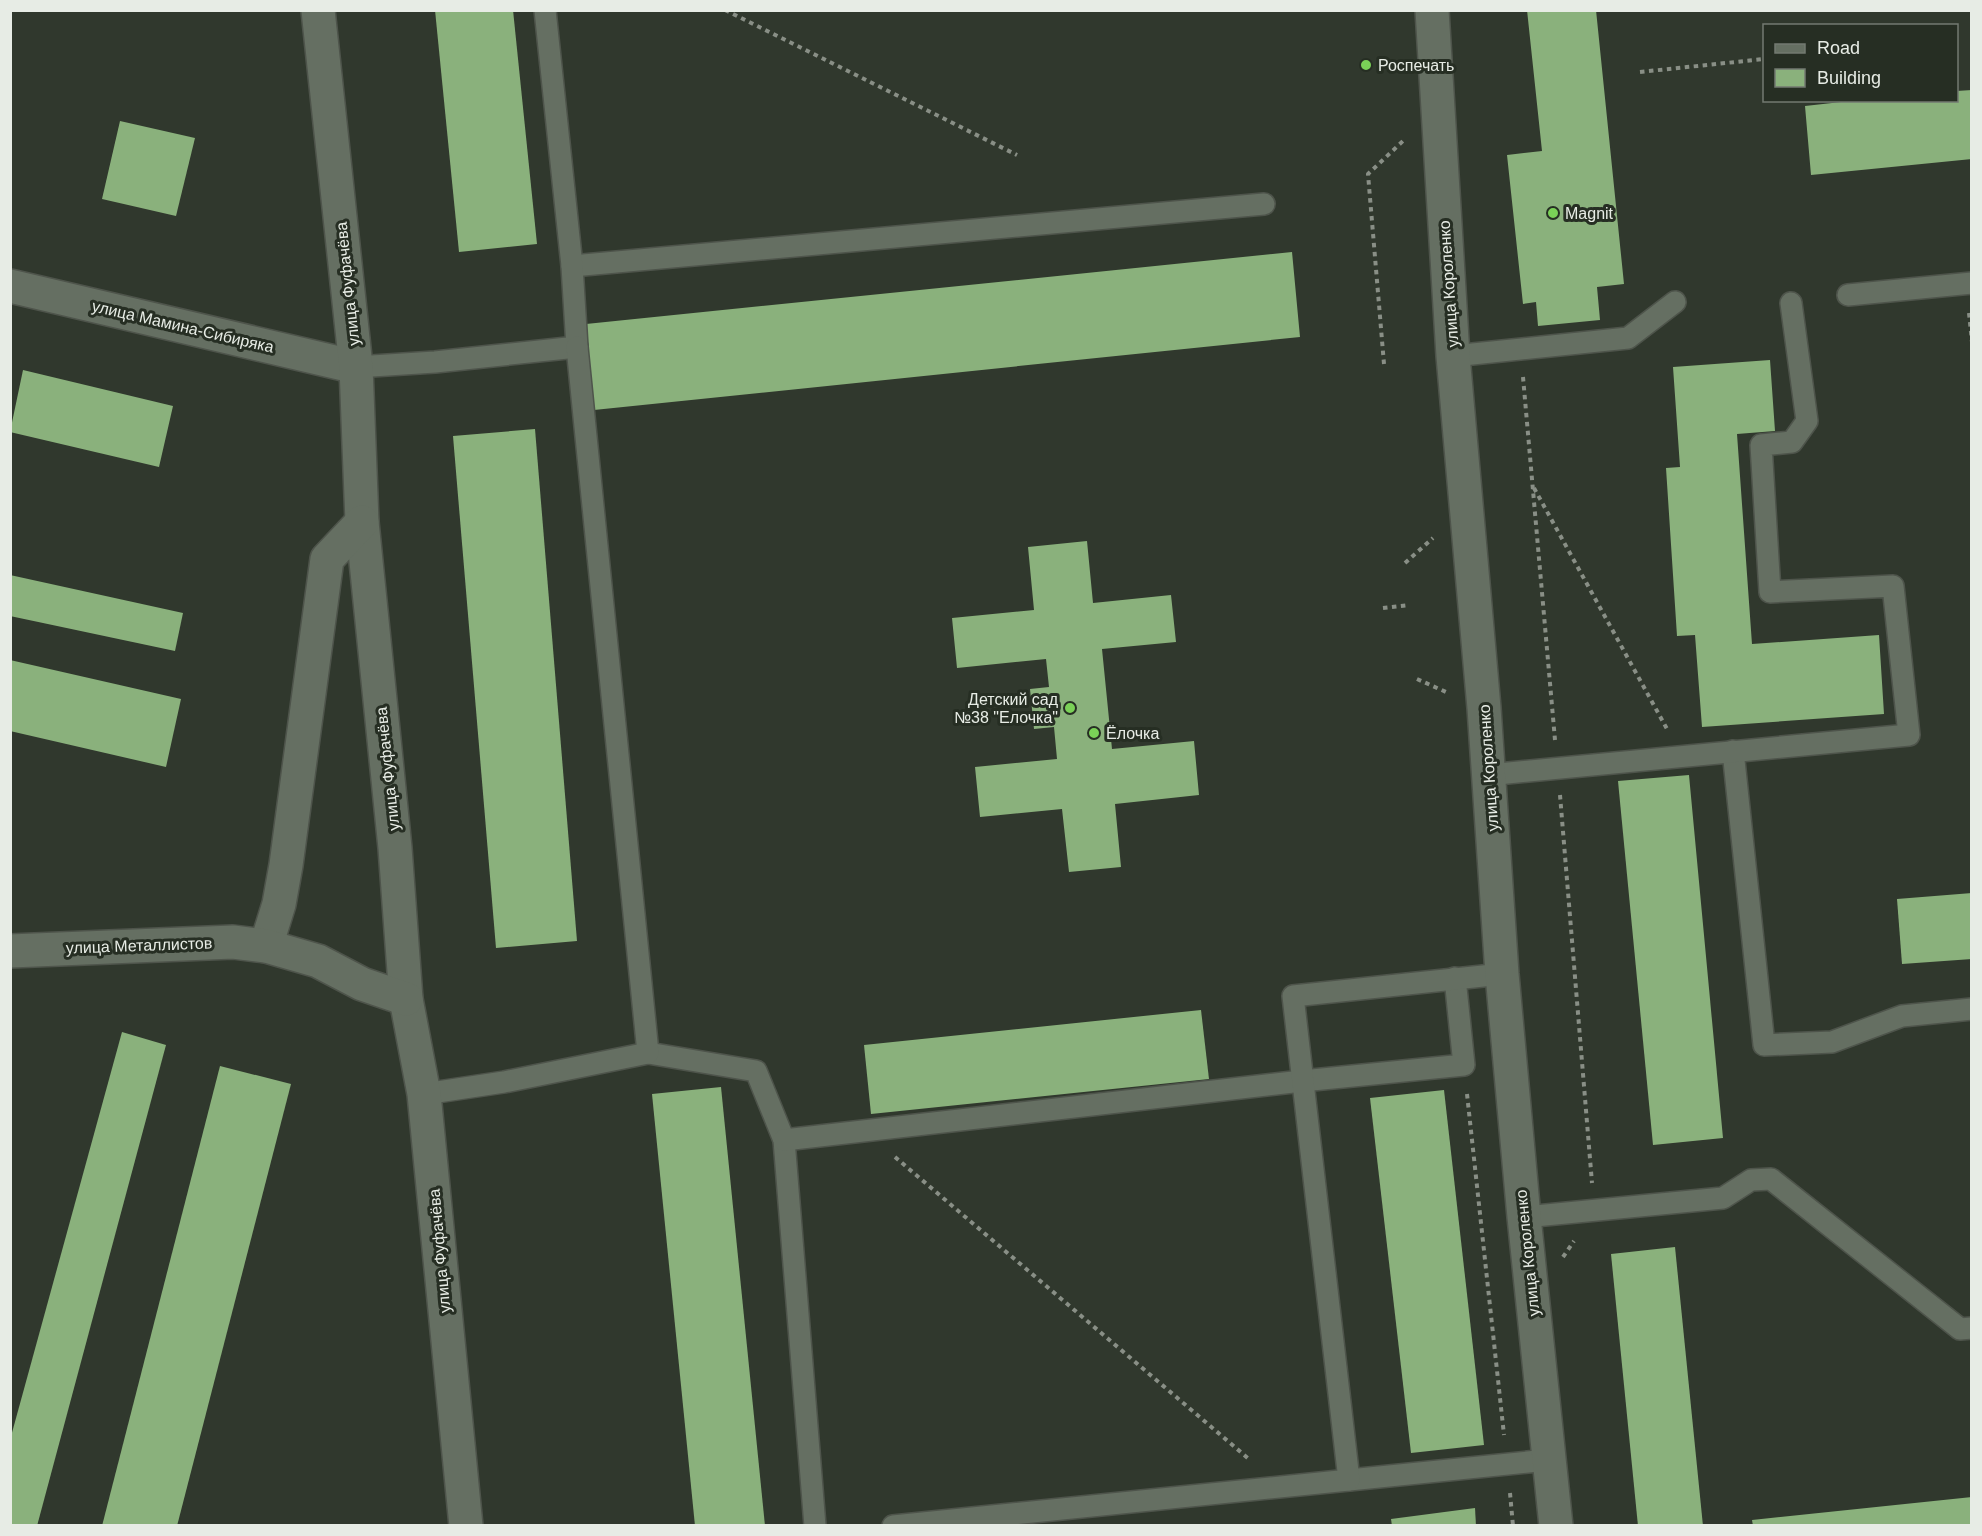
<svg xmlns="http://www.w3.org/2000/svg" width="1982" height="1536" font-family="Helvetica,sans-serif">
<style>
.building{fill:#8ab17c}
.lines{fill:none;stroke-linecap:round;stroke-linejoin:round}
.service-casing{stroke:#4e544b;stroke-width:24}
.minor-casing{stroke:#4e544b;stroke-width:36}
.tertiary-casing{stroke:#4e544b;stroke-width:36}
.path{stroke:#898f86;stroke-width:4;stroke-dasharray:4.5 4.5;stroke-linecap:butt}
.service{stroke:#656f62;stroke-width:21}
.minor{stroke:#656f62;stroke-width:33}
.tertiary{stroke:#656f62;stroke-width:33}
.poi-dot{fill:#7ad157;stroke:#262e23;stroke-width:2}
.labels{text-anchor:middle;stroke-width:6;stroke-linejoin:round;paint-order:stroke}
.poi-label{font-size:16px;fill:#e7ece5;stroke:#262e23;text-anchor:start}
.street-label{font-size:16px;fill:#e7ece5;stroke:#262e23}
</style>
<rect width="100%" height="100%" fill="#30382d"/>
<g class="building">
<path d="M435 10H513L537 244 459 252Z"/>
<path d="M1527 10H1596L1624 284 1597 287 1600 320 1538 326 1536 302 1523 304 1507 155 1542 151Z"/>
<path d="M1972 90V159L1811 175 1805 106 1859 100H1956V91Z"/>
<path d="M120 121 195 138 176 216 102 199Z"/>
<path d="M1292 252 1300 337 594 410 586 324Z"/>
<path d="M1770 360 1775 431 1737 434 1752 644 1879 635 1884 714 1702 727 1695 635 1677 636 1666 468 1680 467 1673 367Z"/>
<path d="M23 370 173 406 159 467 10 432Z"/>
<path d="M535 429 577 941 496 948 453 436Z"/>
<path d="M1087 541 1093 603 1171 595 1176 642 1102 649 1112 749 1194 741 1199 795 1115 804 1121 867 1069 872 1062 809 980 817 975 767 1057 759 1054 727 1034 729 1030 689 1049 687 1046 659 957 668 952 618 1034 610 1028 547Z"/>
<path d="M10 575 183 613 175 651 10 616Z"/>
<path d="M10 660 181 699 166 767 10 731Z"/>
<path d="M1689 775 1723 1138 1653 1145 1618 781Z"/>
<path d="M1972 893V959L1902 964 1897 899Z"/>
<path d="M1201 1010 1209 1079 871 1114 864 1045Z"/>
<path d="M122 1032 166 1045 37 1526H10V1440Z"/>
<path d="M220 1066 291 1084 177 1526H102Z"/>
<path d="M721 1087 765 1526H695L652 1094Z"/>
<path d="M1444 1090 1484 1445 1411 1453 1370 1098Z"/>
<path d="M1675 1247 1703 1526H1638L1611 1254Z"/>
<path d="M1972 1497V1526H1753L1752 1520Z"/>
<path d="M1475 1508 1476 1526H1392L1391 1519Z"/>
</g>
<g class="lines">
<g class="service-casing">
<g id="service">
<path d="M572 266 1264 204"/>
<path d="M1848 295 1972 283"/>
<path d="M1453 356 1628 338 1675 302"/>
<path d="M356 367 435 362 577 347 572 266 545 10"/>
<path d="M1733 751 1764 1045 1832 1042 1902 1016 1972 1009"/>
<path d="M1487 775 1909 735 1893 586 1770 592 1761 445 1792 442 1807 421 1791 303"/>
<path d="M648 1053 756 1071 784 1140 815 1526"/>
<path d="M424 1094 504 1082 648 1053 577 347"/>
<path d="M784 1140 1302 1081 1464 1065 1455 978"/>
<path d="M1524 1217 1723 1198 1751 1180 1771 1179 1960 1329 1972 1328"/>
<path d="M1349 1480 1548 1460"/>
<path d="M893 1526 1349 1480 1293 996 1502 974"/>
</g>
</g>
<g class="minor-casing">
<path id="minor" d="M10 286 356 367"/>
</g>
<g class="tertiary-casing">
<g id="tertiary">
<path d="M318 10 356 367 362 522 395 848 406 999 424 1094 466 1526"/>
<path d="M1432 10 1453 356 1484 708 1502 974 1524 1217 1556 1526"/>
<path d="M266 946 279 904 286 865 327 559 362 522"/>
<path d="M10 951 233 942 266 946 318 961 362 984 406 999"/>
</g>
</g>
<g class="path">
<path d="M725 10 1017 155"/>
<path d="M1640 72 1764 59"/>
<path d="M1969 313 1972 342"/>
<path d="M1384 364 1368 174 1404 140"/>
<path d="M1523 377 1555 740"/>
<path d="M1534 488 1667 729"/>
<path d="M1405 563 1433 538"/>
<path d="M1383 608 1409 605"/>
<path d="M1417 679 1446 692"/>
<path d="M1560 795 1592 1183"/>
<path d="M1467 1094 1504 1435"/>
<path d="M895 1157 1250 1460"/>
<path d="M1563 1257 1574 1241"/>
<path d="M1510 1493 1513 1526"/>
</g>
<use href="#service" class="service"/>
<use href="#minor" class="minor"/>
<use href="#tertiary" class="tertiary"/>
</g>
<g class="poi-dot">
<circle cx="1366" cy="65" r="6"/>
<circle cx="1553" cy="213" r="6"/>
<circle cx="1070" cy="708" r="6"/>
<circle cx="1094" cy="733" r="6"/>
</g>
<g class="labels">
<g class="poi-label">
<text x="1378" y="71">Роспечать</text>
<text x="1565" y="219">Magnit</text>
<text x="1058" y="705" text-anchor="end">Детский сад<tspan x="1058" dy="18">№38 "Елочка"</tspan></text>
<text x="1106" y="739">Ёлочка</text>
</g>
<g class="street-label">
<text transform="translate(347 284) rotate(-96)" y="6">улица Фуфачёва</text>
<text transform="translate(1448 284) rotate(-94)" y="6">улица Короленко</text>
<text transform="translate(183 326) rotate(13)" y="6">улица Мамина-Сибиряка</text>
<text transform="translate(1488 768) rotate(-94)" y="6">улица Короленко</text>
<text transform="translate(387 769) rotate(-96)" y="6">улица Фуфачёва</text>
<text transform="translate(139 945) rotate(-2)" y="6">улица Металлистов</text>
<text transform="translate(439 1251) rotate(-95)" y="6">улица Фуфачёва</text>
<text transform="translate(1527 1253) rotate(-96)" y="6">улица Короленко</text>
</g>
</g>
<rect width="1982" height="1536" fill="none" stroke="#e7ece5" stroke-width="24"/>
<rect x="1763" y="24" width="195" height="78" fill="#262e23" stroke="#737a71" stroke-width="1.5"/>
<rect x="1775" y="44" width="30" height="9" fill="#656f62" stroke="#737a71" stroke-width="1.5"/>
<text x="1817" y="54" font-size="18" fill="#e7ece5">Road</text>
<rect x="1775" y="69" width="30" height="18" fill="#8ab17c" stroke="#737a71" stroke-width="1.5"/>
<text x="1817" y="84" font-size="18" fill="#e7ece5">Building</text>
</svg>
